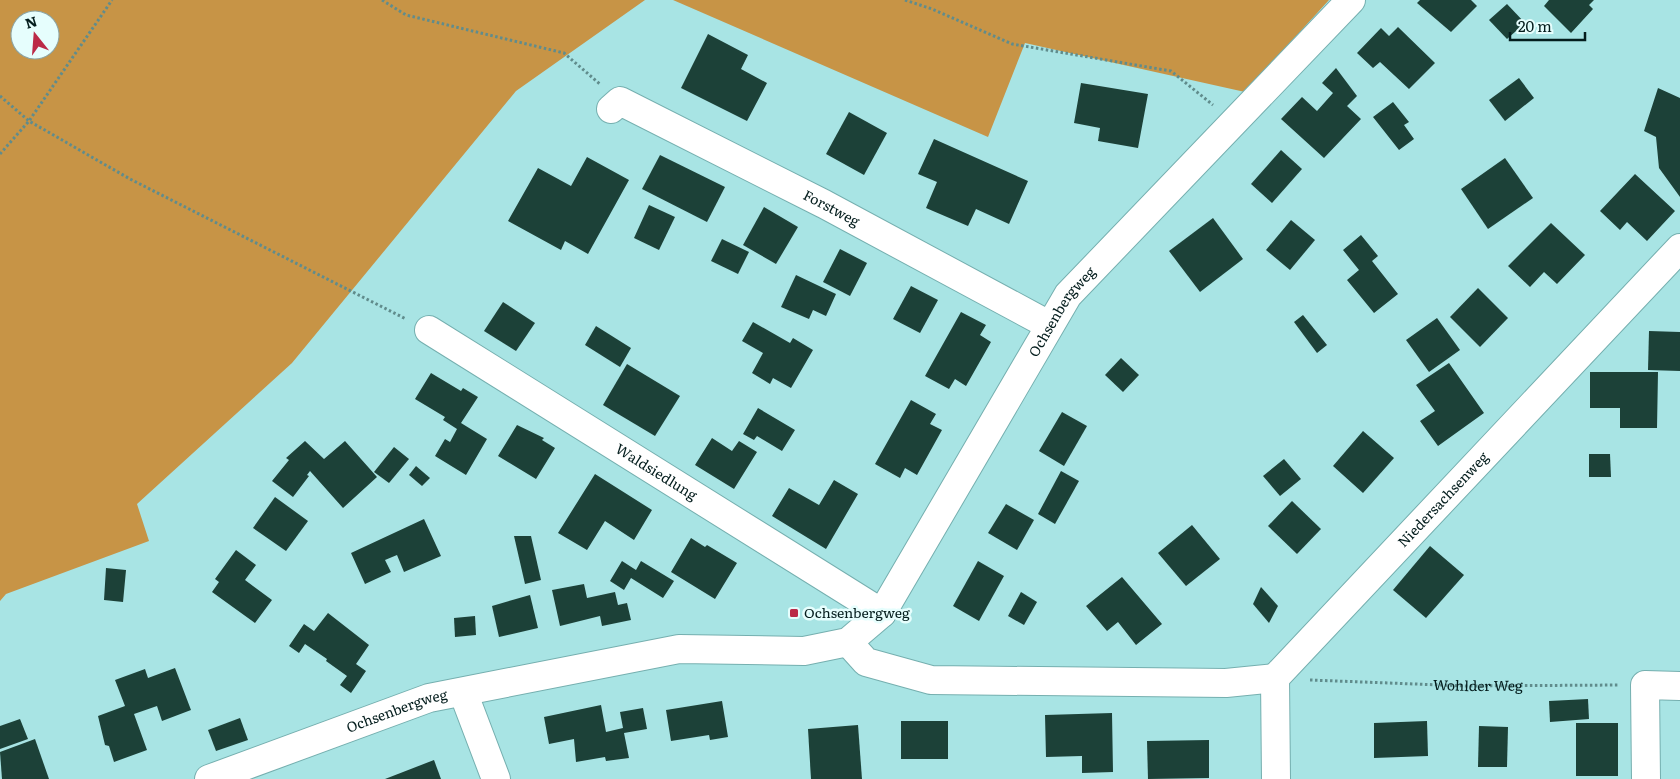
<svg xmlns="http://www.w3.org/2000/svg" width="1680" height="779" font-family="Literata,serif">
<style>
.forest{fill:#c79446;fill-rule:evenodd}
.building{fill:#1c4138}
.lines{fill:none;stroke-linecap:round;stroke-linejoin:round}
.minor-casing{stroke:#75afaf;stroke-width:30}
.path{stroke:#608c8c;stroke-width:3;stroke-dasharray:2.5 2.5;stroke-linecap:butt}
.minor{stroke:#fff;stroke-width:28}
.poi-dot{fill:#bb2a47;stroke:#e6fefd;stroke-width:2}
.labels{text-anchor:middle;stroke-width:5;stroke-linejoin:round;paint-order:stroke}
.street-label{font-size:14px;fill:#041d1d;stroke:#e6fefd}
.poi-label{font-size:14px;fill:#041d1d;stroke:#e6fefd;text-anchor:start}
</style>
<rect width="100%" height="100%" fill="#a8e4e4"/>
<g class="forest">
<path d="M0 0H645L516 91 292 363 137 504 149 541 6 594 0 601ZM20 20H50V50H20Z"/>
<path d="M673 0H1329L1245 92 1025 43 988 137Z"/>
</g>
<g class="building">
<path d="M1420 0H1471L1477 6 1451 32 1417 3Z"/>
<path d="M1549 0H1594L1589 5 1593 9 1571 33 1544 6Z"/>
<path d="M1507 4 1525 23 1507 39 1489 20Z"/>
<path d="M1398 27 1435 63 1409 89 1380 62 1373 68 1357 53 1381 28 1389 36Z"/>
<path d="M708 34 748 55 741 69 767 83 747 121 681 88Z"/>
<path d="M1336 68 1357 96 1347 106 1361 119 1324 158 1281 119 1302 97 1317 111 1333 93 1322 83Z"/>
<path d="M1519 78 1534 98 1505 121 1489 100Z"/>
<path d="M1081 83 1148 94 1138 148 1098 141 1100 128 1074 123Z"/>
<path d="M1658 88 1680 98V197L1659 168 1656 137 1644 131Z"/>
<path d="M1393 102 1409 122 1404 125 1414 139 1399 150 1373 117Z"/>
<path d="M849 112 887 133 864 175 826 154Z"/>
<path d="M934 139 1028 181 1009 224 976 209 968 226 926 208 937 182 918 174Z"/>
<path d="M1281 150 1302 169 1272 203 1251 184Z"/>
<path d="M660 155 725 187 707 222 642 189Z"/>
<path d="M587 157 629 180 588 254 565 241 561 250 508 221 538 168 571 186Z"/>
<path d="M1505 158 1533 198 1488 229 1461 189Z"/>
<path d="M1635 174 1675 211 1647 241 1627 222 1620 230 1600 211Z"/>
<path d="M649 205 675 217 659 250 634 238Z"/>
<path d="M764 207 798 227 776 264 743 245Z"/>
<path d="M1213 218 1243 259 1200 292 1169 251Z"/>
<path d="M1291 220 1315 240 1290 270 1266 250Z"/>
<path d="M1551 223 1585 255 1557 284 1544 272 1530 287 1508 266Z"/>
<path d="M1361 235 1378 256 1372 261 1398 294 1374 313 1347 280 1359 270 1343 250Z"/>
<path d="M722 239 749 252 738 274 711 261Z"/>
<path d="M840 249 867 263 850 296 823 282Z"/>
<path d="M796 275 836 294 826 316 813 310 809 319 781 307Z"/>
<path d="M911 286 938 300 920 333 893 319Z"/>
<path d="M1478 288 1508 318 1480 347 1450 317Z"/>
<path d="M503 302 535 323 516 351 484 331Z"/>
<path d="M961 312 986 325 980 335 991 342 966 386 955 379 949 389 925 376Z"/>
<path d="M1303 315 1327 345 1317 353 1294 322Z"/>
<path d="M1437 318 1460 350 1429 372 1406 340Z"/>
<path d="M753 322 790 343 793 338 813 350 791 388 773 378 770 384 752 373 763 353 742 341Z"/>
<path d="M596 326 631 348 620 367 585 345Z"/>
<path d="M1649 331 1680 332V371L1648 370Z"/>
<path d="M1121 358 1139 375 1123 392 1105 375Z"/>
<path d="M1449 363 1484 413 1438 446 1420 421 1435 411 1416 385Z"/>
<path d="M627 364 680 396 655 436 603 405Z"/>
<path d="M1590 372H1658L1657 428H1620V408H1590Z"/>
<path d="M431 373 461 391 463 388 478 397 461 423 487 439 466 475 435 456 445 439 450 442 457 429 443 420 445 417 415 399Z"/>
<path d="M911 400 936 414 930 424 942 430 917 475 905 468 900 478 875 464Z"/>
<path d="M758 408 795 430 782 451 757 436 754 440 743 434Z"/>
<path d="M1062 412 1087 426 1064 466 1039 451Z"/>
<path d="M517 425 544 438 542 440 555 448 536 479 498 456Z"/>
<path d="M1363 431 1394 458 1363 493 1333 466Z"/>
<path d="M712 438 732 451 739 441 757 452 734 489 695 465Z"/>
<path d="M305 441 324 459 345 441 377 477 343 508 310 471 307 475 309 476 293 497 272 481 289 460 286 458Z"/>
<path d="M394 447 409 459 389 483 374 472Z"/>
<path d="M1589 454H1610L1611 477H1589Z"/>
<path d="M1284 459 1301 479 1280 496 1263 476Z"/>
<path d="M416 466 430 478 422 486 409 475Z"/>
<path d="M1061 471 1079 481 1055 524 1038 514Z"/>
<path d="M595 474 652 510 634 540 605 521 587 550 558 533Z"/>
<path d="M834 480 858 494 826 549 772 516 789 488 819 505Z"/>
<path d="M275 497 308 521 286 551 253 528Z"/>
<path d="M1292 501 1321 529 1297 554 1268 526Z"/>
<path d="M1006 504 1034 520 1017 550 988 533Z"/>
<path d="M424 519 441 556 404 572 397 555 385 560 391 572 365 584 351 553Z"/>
<path d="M1192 525 1220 559 1186 586 1158 553Z"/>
<path d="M514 536H531L541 580 525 584Z"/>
<path d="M691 538 705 547 707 545 737 563 715 599 671 572Z"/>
<path d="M1430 546 1464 575 1426 618 1393 590Z"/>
<path d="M236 550 256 565 245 580 272 600 255 623 212 592 219 582 215 579Z"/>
<path d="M622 561 636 570 641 561 674 581 663 598 631 578 624 590 610 581Z"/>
<path d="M978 561 1004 576 979 621 953 606Z"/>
<path d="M106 568 126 570 123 602 104 600Z"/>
<path d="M1122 577 1162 624 1136 645 1118 622 1107 631 1086 606Z"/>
<path d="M584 584 587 598 615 592 618 605 627 603 631 620 602 626 600 616 560 626 552 590Z"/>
<path d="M1261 587 1278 606 1269 623 1253 604Z"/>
<path d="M1021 592 1037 602 1024 625 1008 616Z"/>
<path d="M530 595 538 628 499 637 492 606Z"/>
<path d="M328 613 369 645 356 664 366 671 351 693 340 685 347 676 326 661 327 659 305 644 299 653 289 646 304 624 314 631Z"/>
<path d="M475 616 476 635 455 637 454 618Z"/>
<path d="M175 668 191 710 162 721 157 706 134 714 147 750 114 762 109 746 105 745 98 716 125 706 115 680 145 669 148 678Z"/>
<path d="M1588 699 1589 719 1550 722 1549 701Z"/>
<path d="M722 701 728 737 710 740 709 735 671 741 666 710Z"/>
<path d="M601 705 606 732 623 728 620 712 643 708 647 729 624 733 629 758 606 761 605 757 576 762 574 739 549 744 544 717Z"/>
<path d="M1112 713 1113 772 1082 773V756L1046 757 1045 715Z"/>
<path d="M240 718 248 740 216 751 208 730Z"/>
<path d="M20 719 28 739 0 749V726Z"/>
<rect x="901" y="721" width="47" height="38"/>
<path d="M1427 721 1428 756 1374 758V723Z"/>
<rect x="1576" y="723" width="42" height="53"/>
<path d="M858 725 862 779H811L808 729Z"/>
<path d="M1479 726 1508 727 1507 767H1478Z"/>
<path d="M35 739 49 779H2L0 752Z"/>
<path d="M1209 740V778L1148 779 1147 741Z"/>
<path d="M434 760 441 779H385Z"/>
</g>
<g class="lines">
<g class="minor-casing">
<g id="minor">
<path id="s2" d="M611 109 620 101 824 204 1049 325"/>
<path id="s3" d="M429 330 882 613"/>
<path d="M848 642 866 662 931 680 1226 683 1275 678"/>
<path d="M463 692 496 779"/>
<path id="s4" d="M209 779 429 698 679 649 804 651 848 642 882 613 1068 295 1351 0"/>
<path id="s5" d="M1276 779 1275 678 1680 248"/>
<path d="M1646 779 1645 685 1680 686"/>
</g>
</g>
<g class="path">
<path d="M382 0 406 15 564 53 601 85"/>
<path d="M905 0 932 9 1012 44 1171 71 1213 105"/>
<path d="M0 96 29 121 130 179 406 319"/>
<path d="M0 154 29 121 112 0"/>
<path id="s1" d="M1310 680 1467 686 1619 685"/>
</g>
<use href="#minor" class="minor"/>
</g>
<rect class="poi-dot" x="789" y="608" width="10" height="10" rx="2.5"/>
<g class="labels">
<g class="street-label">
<text dy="5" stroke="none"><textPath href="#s2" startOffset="249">Forstweg</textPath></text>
<text dy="5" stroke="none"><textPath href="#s4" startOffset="1055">Ochsenbergweg</textPath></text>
<text dy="5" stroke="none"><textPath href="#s3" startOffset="268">Waldsiedlung</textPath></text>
<text dy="5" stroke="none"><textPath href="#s5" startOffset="346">Niedersachsenweg</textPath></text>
<text dy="5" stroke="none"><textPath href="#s1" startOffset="168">Wohlder Weg</textPath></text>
<text dy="5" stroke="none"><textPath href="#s4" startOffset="200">Ochsenbergweg</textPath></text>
</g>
<g class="poi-label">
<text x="804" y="618">Ochsenbergweg</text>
</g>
</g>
<g transform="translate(35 35) rotate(343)"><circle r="24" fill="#e6fefd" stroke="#8ca4a3"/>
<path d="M0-4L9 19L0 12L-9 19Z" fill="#bb2a47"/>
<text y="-8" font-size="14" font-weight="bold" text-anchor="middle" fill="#041d1d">N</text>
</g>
<path d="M1510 32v8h75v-8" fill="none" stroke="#041d1d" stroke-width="2.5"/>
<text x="1518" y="32" font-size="15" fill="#041d1d" stroke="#e6fefd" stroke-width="4" paint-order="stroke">20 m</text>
</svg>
